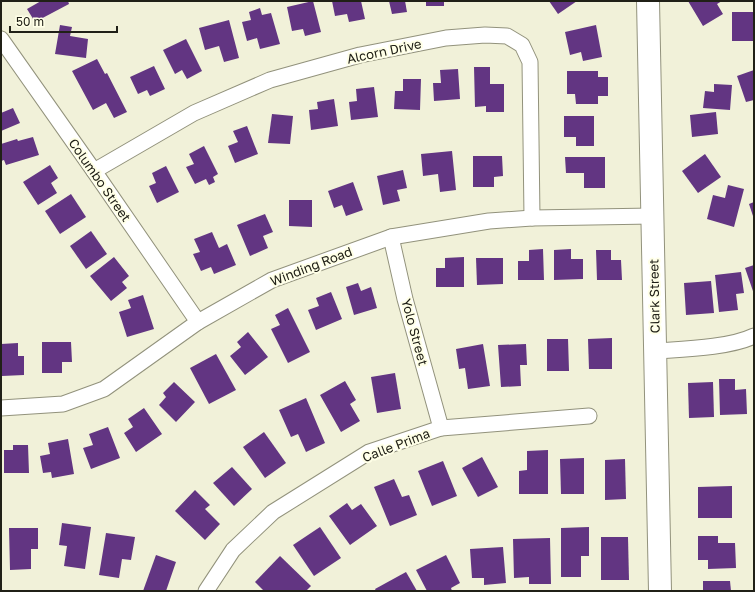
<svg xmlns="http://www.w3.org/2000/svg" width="755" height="592" font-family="'Golos Text',sans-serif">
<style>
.building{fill:#623582}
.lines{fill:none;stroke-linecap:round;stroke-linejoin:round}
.street-casing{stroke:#92927c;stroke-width:17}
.secondary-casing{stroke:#92927c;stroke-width:24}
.street{stroke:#fff;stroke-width:15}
.secondary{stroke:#fff;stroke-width:22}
.labels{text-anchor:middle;stroke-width:4;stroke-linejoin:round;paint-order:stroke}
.street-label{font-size:13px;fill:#202017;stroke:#ffffe7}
</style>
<rect width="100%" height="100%" fill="#f1f1d9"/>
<g class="building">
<path d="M41 1H68L69 4 35 22 27 9Z"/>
<path d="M313 1 321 32 305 36 303 29 292 31 287 7Z"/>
<path d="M332 1H361L365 19 349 22 347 14 335 16Z"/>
<path d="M389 1H405L407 12 392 14Z"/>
<rect x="426" y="1" width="18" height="5"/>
<path d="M549 1H577L558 14Z"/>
<path d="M688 1H722L717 4 723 14 703 26Z"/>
<path d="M260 8 262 15 271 13 280 44 260 49 257 38 247 41 242 22 251 20 249 12Z"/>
<rect x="732" y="12" width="22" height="29"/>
<path d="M229 20 239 58 224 62 219 46 205 50 199 28Z"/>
<path d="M60 25 72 27 70 36 88 39 86 58 55 54Z"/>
<path d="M596 25 602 57 583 61 581 52 570 55 565 32Z"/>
<path d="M186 39 202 71 187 79 182 70 175 74 163 50Z"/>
<path d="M97 59 105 74 107 73 127 112 114 118 106 103 93 110 72 71Z"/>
<path d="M154 66 165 89 150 96 147 90 138 94 130 77Z"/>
<path d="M474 67H490V84H504V112H486V106L475 107Z"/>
<path d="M458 69 460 99 434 101 433 83H441L440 70Z"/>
<path d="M754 70V100L746 102 737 76Z"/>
<path d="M567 71H598V77H608V96H598V104H576L575 94H567Z"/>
<path d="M403 79H421L420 110 394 109 395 91H403Z"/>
<path d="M714 84 732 85 730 110 703 108 705 91 714 92Z"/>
<path d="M374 87 378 117 351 120 349 102 357 101 356 89Z"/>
<path d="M334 99 338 126 311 130 309 110 318 109 317 102Z"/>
<path d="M13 108 20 123 1 131V113Z"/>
<path d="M716 112 718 134 692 137 690 115Z"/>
<path d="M272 114 293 116 290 144 268 143Z"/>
<path d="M564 116H594V146H576V137H564Z"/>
<path d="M247 126 258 154 235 163 228 146 238 142 233 131Z"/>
<path d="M33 137 39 155 6 165 4 160 1 161V144L17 139 18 141Z"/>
<path d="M204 146 218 174 213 177 215 182 209 185 206 179 195 184 186 167 194 164 189 154Z"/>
<path d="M452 151 456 190 440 192 438 174 423 176 421 154Z"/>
<path d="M705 154 721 177 698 193 682 171Z"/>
<path d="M473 156H502L503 176 494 177V187H473Z"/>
<path d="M565 157H605V188H584V173H566Z"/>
<path d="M50 165 58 178 51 183 57 193 38 205 23 182Z"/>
<path d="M166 166 179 192 157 203 149 186 156 183 152 173Z"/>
<path d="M403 170 407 188 397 190 400 201 383 205 377 176Z"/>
<path d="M353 182 363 210 346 216 342 205 334 208 328 191Z"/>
<path d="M728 185 744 189 734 227 707 219 713 195 725 198Z"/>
<path d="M71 194 86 217 60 234 45 211Z"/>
<path d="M289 200H312V227L289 226Z"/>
<path d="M754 202V219L749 204Z"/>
<path d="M265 214 273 232 263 236 268 248 250 256 237 225Z"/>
<path d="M91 231 107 254 86 269 70 246Z"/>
<path d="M212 232 219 248 227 244 236 265 214 274 211 267 201 271 193 254 200 252 194 239Z"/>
<path d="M543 249 544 280H518V261H529V250Z"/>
<path d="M571 249V259H583V279L554 280V250Z"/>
<path d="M596 250H611V260H621L622 280H597Z"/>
<path d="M114 257 129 276 122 282 127 288 111 301 90 276Z"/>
<path d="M464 257V287H436V268H445V258Z"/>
<path d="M476 258H503V284L477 285Z"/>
<path d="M754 265V294L745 268Z"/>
<path d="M741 272 744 293 736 294 738 310 719 312 715 275Z"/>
<path d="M711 281 714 313 686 315 684 283Z"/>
<path d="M358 283 361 291 371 287 377 308 354 315 346 287Z"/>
<path d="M331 292 342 319 316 330 308 310 319 306 316 298Z"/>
<path d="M143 295 154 329 127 337 119 312 131 308 128 300Z"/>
<path d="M288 308 310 352 288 363 271 329 280 325 275 315Z"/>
<path d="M248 332 268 357 245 375 230 356 241 347 237 342Z"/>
<path d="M612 338V369H589L588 339Z"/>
<path d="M547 339H568L569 371H547Z"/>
<path d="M42 342H71L72 362H62V373H42Z"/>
<path d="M18 343V356H24V375L2 376 1 344Z"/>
<path d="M483 344 490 386 468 389 465 368 459 369 456 349Z"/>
<path d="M526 344 527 365H520L521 386 501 387 498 345Z"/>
<path d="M216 354 236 390 209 404 190 368Z"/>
<path d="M395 373 401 409 377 413 371 377Z"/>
<path d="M719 379H735V390L746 389 747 414 720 415Z"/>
<path d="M345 381 356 400 350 404 360 421 341 432 320 395Z"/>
<path d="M174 382 195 402 176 422 159 405 166 397 163 393Z"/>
<path d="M713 382 714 417 689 418 688 383Z"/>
<path d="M306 398 325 443 306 452 298 434 291 437 279 410Z"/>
<path d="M144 408 162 434 136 452 124 433 133 427 128 419Z"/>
<path d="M108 427 120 458 91 469 83 448 93 445 89 434Z"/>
<path d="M264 432 286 463 265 478 243 447Z"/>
<path d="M68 439 74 474 52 478 51 472 43 473 40 456 50 454 48 443Z"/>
<path d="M13 445H28L29 473H4V450H13Z"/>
<path d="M548 450V494H519V471L527 470V451Z"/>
<path d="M482 457 498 487 478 497 462 468Z"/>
<path d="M584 458V494H561L560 459Z"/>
<path d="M625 459 626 499 605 500V460Z"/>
<path d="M443 461 457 496 432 506 418 471Z"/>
<path d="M232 467 252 489 234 506 213 483Z"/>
<path d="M394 479 402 497 409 495 417 515 390 526 374 487Z"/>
<path d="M732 486V518H698V487Z"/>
<path d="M195 490 210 505 205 509 220 524 205 540 175 511Z"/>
<path d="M347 503 352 510 361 504 377 526 350 545 329 516Z"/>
<path d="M62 523 91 527 85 569 64 566 67 546 59 545Z"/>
<path d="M320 527 341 558 314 576 293 545Z"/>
<path d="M589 527V556H581V577H561V528Z"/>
<path d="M9 528H38V549H31V569L10 570Z"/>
<path d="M106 533 135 537 131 560 122 559 119 578 99 575Z"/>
<path d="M698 536H718V543H735L736 568 708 569V560H698Z"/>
<path d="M601 537H628L629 580H601Z"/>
<path d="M550 538 551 584H529V577L514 578 513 539Z"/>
<path d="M503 547 506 583 484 585V578H472L470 549Z"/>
<path d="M156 555 176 562 166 591H143Z"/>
<path d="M446 555 460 583 451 588 452 591H427L416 570Z"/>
<path d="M280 556 311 586 306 591H264L255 582Z"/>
<path d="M406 572 417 591H376L375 589Z"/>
<path d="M703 581H730L731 591H703Z"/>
</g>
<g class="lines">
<g class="street-casing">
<g id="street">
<path d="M1 39 94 171 198 322"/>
<path d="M94 171 194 113 270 80 360 55 446 38 485 35 507 36 522 45 530 62 532 218"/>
<path d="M391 237 405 299 441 428"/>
<path d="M655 351C683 349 729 348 754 336"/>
<path d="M1 408 63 404 104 389 198 322 272 280 391 237 489 221 532 218 653 216"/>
<path d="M206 591 233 550 273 512 369 452 441 428 589 416"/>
</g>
</g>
<g class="secondary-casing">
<path id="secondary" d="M648 1 660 591"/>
</g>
<use href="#street" class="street"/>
<use href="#secondary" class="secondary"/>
</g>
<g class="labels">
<g class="street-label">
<text transform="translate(384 51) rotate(-12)" y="5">Alcorn Drive</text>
<text transform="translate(100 180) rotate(55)" y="5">Columbo Street</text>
<text transform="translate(311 266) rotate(-21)" y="5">Winding Road</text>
<text transform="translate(654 296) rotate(-91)" y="5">Clark Street</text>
<text transform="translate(415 332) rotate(75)" y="5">Yolo Street</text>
<text transform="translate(396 445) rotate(-21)" y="5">Calle Prima</text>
</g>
</g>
<rect width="755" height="592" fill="none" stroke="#202017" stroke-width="4"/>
<path d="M10 26v6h107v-6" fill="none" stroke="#202017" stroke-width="2"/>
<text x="16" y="26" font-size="12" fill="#202017" stroke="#ffffe7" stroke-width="3" paint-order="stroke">50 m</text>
</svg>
